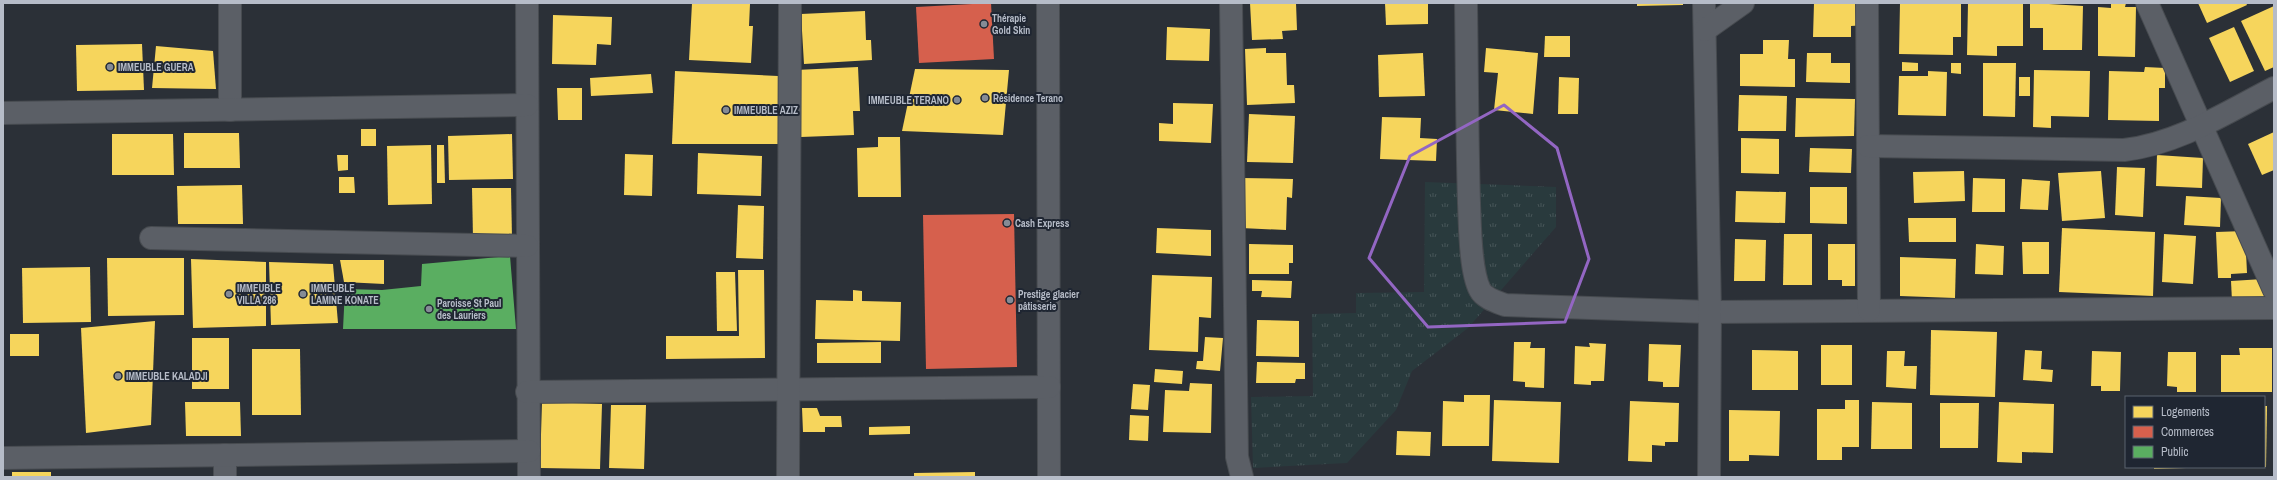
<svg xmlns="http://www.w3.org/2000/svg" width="2277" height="480" font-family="'Archivo Narrow',sans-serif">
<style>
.grass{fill:url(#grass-tufts)}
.homes{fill:#f6d55c}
.shops{fill:#d6604d}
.public{fill:#5aae61}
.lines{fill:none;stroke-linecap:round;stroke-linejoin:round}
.minor-casing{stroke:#474b50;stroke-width:24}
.minor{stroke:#5b5f66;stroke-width:22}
.marked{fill:none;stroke:#9366c3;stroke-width:3;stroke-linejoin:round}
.poi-dot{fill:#858b95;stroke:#1f2632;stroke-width:1.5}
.labels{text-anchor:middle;stroke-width:4;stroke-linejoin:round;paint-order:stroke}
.poi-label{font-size:10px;font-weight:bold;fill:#b6bcc8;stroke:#1f2632;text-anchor:start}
</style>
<defs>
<pattern id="grass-tufts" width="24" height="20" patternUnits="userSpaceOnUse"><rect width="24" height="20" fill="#293a3d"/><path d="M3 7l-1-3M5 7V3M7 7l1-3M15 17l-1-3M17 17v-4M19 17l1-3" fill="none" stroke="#465558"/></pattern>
</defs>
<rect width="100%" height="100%" fill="#2b3037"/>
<path class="grass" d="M1425 182 1556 187V227L1468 328 1412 371 1396 410 1347 463 1253 468 1251 397 1313 396 1312 314 1356 313V293L1424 292Z"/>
<g class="homes">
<path d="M692 3 750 4 749 26H753L751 63 689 60Z"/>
<path d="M1250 3H1296L1297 30 1282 31 1283 39 1252 40Z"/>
<path d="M1385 3H1428V24L1386 25Z"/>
<path d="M1637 3H1683V5L1637 6Z"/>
<path d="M1814 3H1866V25L1851 26V37H1813Z"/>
<path d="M1900 3H1961V37H1953V55L1899 54Z"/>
<path d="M1968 3H2023V46H1997V56L1967 55Z"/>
<path d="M2030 3 2083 6 2082 50H2043V28H2030Z"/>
<path d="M2111 3H2126L2125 7H2136L2135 57 2098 56V7L2111 8Z"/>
<path d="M2198 3H2246L2247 5 2207 23Z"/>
<path d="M2274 6V67L2265 71 2241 21Z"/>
<path d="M865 11 866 40H871L872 60 804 64 801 14Z"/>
<path d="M553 15 612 17 611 45 597 44 596 65 552 64Z"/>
<path d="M1167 27 1210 29 1209 61 1166 60Z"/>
<path d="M2234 27 2254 71 2230 82 2209 38Z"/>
<path d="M1545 36H1570V57H1544Z"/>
<path d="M1763 40H1789L1788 59H1795V87L1740 86V54H1763Z"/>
<path d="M142 44 144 90 77 91 76 45Z"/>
<path d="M156 46 213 51 216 89 152 88Z"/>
<path d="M1266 48V53H1286L1287 85H1294L1295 103 1247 105 1245 49Z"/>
<path d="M1486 48 1538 53 1533 114 1494 110 1498 73 1484 72Z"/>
<path d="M1423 53 1425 96 1379 97 1378 55Z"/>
<path d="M1807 53H1831V63H1850V83L1806 82Z"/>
<path d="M1902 62 1918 63V71H1902Z"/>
<path d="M1951 63H1961V74L1951 73Z"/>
<path d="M1983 63H2016L2015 117 1983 116Z"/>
<path d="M858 67 860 111H853L854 135 801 137 796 70Z"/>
<path d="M2145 67 2165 68V88H2159V121L2108 120 2109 71 2144 72Z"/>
<path d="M915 69 1009 70 1003 135 902 131Z"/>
<path d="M2034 70 2090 71 2089 117 2051 116V128L2033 127Z"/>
<path d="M675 71 778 76 779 144H672Z"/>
<path d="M1928 71 1947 72 1946 116 1898 115 1899 76H1928Z"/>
<path d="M651 74 653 93 591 96 590 78Z"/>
<path d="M1559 77 1579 78 1578 114H1558Z"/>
<rect x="2019" y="77" width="11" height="19"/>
<path d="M557 88H582V120H558Z"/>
<path d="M1739 95 1787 96 1786 131H1738Z"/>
<path d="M1796 98 1855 99 1854 136 1795 137Z"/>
<path d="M1173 103 1213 104 1211 143 1159 141V123L1173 124Z"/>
<path d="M1249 114 1295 116 1293 163 1247 162Z"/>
<path d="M1382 117 1421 118 1420 138 1437 139 1436 161 1380 159Z"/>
<rect x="361" y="129" width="15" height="17"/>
<path d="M2274 132V170L2262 175 2248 144Z"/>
<path d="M184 133H239L240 168H184Z"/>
<path d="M112 134H173L174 175H112Z"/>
<path d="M512 134 513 179 449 180 448 136Z"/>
<path d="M878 137H900L901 197H858L857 148 878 147Z"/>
<path d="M1741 138 1779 139V174L1741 173Z"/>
<path d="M431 145 432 204 388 205 387 146Z"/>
<path d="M437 145H444L445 183H437Z"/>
<path d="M1810 148 1852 149 1851 173 1809 172Z"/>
<path d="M698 153 762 156 761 196 697 194Z"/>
<path d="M625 154 653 155 652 196 624 195Z"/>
<path d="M337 155H348V170L338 171Z"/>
<path d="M2157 155 2203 158 2202 188 2156 186Z"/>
<path d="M2117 167 2145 168 2143 217 2115 215Z"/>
<path d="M1964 171 1965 201 1914 203 1913 172Z"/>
<path d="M2101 171 2105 218 2062 221 2058 173Z"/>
<path d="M339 177H354L355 193H339Z"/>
<path d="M1242 178 1293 179 1292 198 1287 197 1286 230 1241 228Z"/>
<path d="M1973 178 2005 179V212H1972Z"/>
<path d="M2022 179 2050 181 2048 210 2020 209Z"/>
<path d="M242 185 243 224H178L177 186Z"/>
<path d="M1810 187H1847V224L1810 223Z"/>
<path d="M472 188H511L512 238H473Z"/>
<path d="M1736 191 1786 192 1785 223 1735 222Z"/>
<path d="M2186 196 2221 198 2220 227 2184 225Z"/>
<path d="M738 205 764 206 763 259 736 258Z"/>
<path d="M1908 218H1956V242H1909Z"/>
<path d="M1157 228 1211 230V256L1156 253Z"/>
<path d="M2062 228 2155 232 2153 296 2059 292Z"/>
<path d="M2245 231 2247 273 2231 274V278H2218L2216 232Z"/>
<path d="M1784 234H1812V285H1783Z"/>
<path d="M2164 234 2196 236 2193 284 2162 282Z"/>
<path d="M1735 239 1766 240 1765 281H1734Z"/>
<path d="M2022 242H2049V274H2023Z"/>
<path d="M1249 244 1293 245V263H1289V274H1249Z"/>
<path d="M1828 244H1855V286H1842V280H1828Z"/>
<path d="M1976 244 2004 246 2003 275 1975 274Z"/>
<path d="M1900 257 1956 259 1955 298 1900 296Z"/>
<path d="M107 258H184V315L108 316Z"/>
<path d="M191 259 266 262V326L193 328Z"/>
<path d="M340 260H384V284L344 282Z"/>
<path d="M269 262 333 264 338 323 271 325Z"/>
<path d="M90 267 91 322 23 323 22 268Z"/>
<path d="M738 270H764L765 358 666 359V336H739Z"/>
<path d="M716 272H735L737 331H717Z"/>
<path d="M1152 275 1212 277 1211 318 1199 317 1198 352 1149 350Z"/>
<path d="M2263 279 2265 299 2232 301 2231 281Z"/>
<path d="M1252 280 1292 281 1291 298 1261 297 1262 291H1252Z"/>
<path d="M853 290 862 291V301L901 302 900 341 815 339 816 300 853 301Z"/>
<path d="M1257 320 1299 321V357L1256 356Z"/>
<path d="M155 321 151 425 86 433 81 328Z"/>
<path d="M1931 330 1997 332 1995 397 1930 395Z"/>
<rect x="10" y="334" width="29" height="22"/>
<path d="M1205 337 1223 338 1220 371 1196 369 1197 361H1203Z"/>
<rect x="192" y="338" width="37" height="51"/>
<path d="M881 342V363H817V343Z"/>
<path d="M1514 342H1531L1530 348H1545L1544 388 1525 387V382L1513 381Z"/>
<path d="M1589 343 1606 344 1604 381H1591V385L1574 384 1575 346 1590 347Z"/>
<path d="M1649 344 1681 345 1679 387H1663V382L1648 381Z"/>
<rect x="1821" y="345" width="31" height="40"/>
<path d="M2239 348H2272V392H2221V355H2240Z"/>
<path d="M252 349H300L301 415H252Z"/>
<path d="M1752 350 1798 351V390H1752Z"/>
<path d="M2025 350 2042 351 2041 369 2053 370 2052 382 2023 380Z"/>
<path d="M1887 351H1905L1904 366H1917L1916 389 1886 387Z"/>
<path d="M2092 351 2121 352 2120 391H2101V386H2091Z"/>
<path d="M2168 352H2196V392H2177V387L2167 386Z"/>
<path d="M1257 362 1305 363V379H1296L1295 383H1256Z"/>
<path d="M1155 369 1183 371 1182 384 1154 382Z"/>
<path d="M1190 383 1212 384 1211 433 1163 432 1165 390 1189 391Z"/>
<path d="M1133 384 1150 385 1148 410 1131 409Z"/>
<path d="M1464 395H1490L1489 446H1442L1443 401 1464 402Z"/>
<path d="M1494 400 1561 402 1559 463 1492 461Z"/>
<path d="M1845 400H1859V447H1842V460H1817V409H1845Z"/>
<path d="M1630 401 1679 403 1678 442H1665V446L1652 445V462L1628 461Z"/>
<path d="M185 402H240L241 436H186Z"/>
<path d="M542 402 602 404 600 469 540 468Z"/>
<path d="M1872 402 1912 403V449H1871Z"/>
<path d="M1999 402 2054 404 2053 453 2022 452V463L1997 462Z"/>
<path d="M1940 403H1979L1978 448H1940Z"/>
<path d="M611 405H646L644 469 609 468Z"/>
<path d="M2264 406H2267L2266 467H2264Z"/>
<path d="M802 408H817L820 416H841L842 427H825V432H803Z"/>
<path d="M1729 410 1780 411 1779 456 1749 455V461H1729Z"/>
<path d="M1130 415 1149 416 1148 441 1129 440Z"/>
<path d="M910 426V434L869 435V427Z"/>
<path d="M1397 431 1431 432 1430 456 1396 455Z"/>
<path d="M2154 467H2186V468L2154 469Z"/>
<rect x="12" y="472" width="39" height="5"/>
<path d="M975 472V477H914V473Z"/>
</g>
<g class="shops">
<path d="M991 3 994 59 919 63 916 7Z"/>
<path d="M1014 214 1017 367 926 369 923 215Z"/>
</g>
<path class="public" d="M510 256 516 329H343L345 289 382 290 421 286 422 264Z"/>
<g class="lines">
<g class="minor-casing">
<g id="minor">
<path d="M230 3V110"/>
<path d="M527 3 529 477"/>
<path d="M1048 3 1049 477"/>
<path d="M1231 3 1237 457 1242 477"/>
<path d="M1466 3C1467 70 1467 136 1469 203 1470 225 1470 271 1480 290 1484 298 1497 302 1505 305L1710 312 2274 308"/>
<path d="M1704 3 1710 312 1709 477"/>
<path d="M1867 3 1869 310"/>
<path d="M2147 3 2274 290"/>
<path d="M1705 30 1743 3"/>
<path d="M3 113 527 105"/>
<path d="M1868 146 2124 150C2178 144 2227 112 2274 88"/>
<path d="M151 238 527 246"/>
<path d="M527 392 1049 387"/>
<path d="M225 455V477"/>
<path d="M3 458 529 451"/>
<path d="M788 477 790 3"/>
</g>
</g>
<use href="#minor" class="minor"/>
</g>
<path class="marked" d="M1504 105 1557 148 1589 259 1565 322 1428 327 1369 258 1410 156Z"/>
<g class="poi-dot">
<circle cx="984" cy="24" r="4"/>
<circle cx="110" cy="67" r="4"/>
<circle cx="985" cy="98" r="4"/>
<circle cx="957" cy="100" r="4"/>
<circle cx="726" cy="110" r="4"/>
<circle cx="1007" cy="223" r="4"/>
<circle cx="229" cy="294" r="4"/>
<circle cx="303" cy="294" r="4"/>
<circle cx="1010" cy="300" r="4"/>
<circle cx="429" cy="309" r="4"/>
<circle cx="118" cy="376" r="4"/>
</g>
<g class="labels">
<g class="poi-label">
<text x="992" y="22">Thérapie<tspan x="992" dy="12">Gold Skin</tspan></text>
<text x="118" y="71">IMMEUBLE GUERA</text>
<text x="993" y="102">Résidence Terano</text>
<text x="949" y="104" text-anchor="end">IMMEUBLE TERANO</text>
<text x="734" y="114">IMMEUBLE AZIZ</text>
<text x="1015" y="227">Cash Express</text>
<text x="237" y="292">IMMEUBLE<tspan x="237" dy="12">VILLA 286</tspan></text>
<text x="311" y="292">IMMEUBLE<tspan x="311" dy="12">LAMINE KONATE</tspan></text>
<text x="1018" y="298">Prestige glacier<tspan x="1018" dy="12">pâtisserie</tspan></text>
<text x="437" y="307">Paroisse St Paul<tspan x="437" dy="12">des Lauriers</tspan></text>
<text x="126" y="380">IMMEUBLE KALADJI</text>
</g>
</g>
<rect width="2277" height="480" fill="none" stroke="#b6bcc8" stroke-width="8"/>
<rect x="2125" y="396" width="140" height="72" fill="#1f2632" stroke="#5b626e"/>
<rect x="2133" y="406" width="20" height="12" fill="#f6d55c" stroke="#5b626e"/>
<text x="2161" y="416" font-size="12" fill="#b6bcc8">Logements</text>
<rect x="2133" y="426" width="20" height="12" fill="#d6604d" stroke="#5b626e"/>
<text x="2161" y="436" font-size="12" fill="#b6bcc8">Commerces</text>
<rect x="2133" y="446" width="20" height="12" fill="#5aae61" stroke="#5b626e"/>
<text x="2161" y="456" font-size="12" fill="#b6bcc8">Public</text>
</svg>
